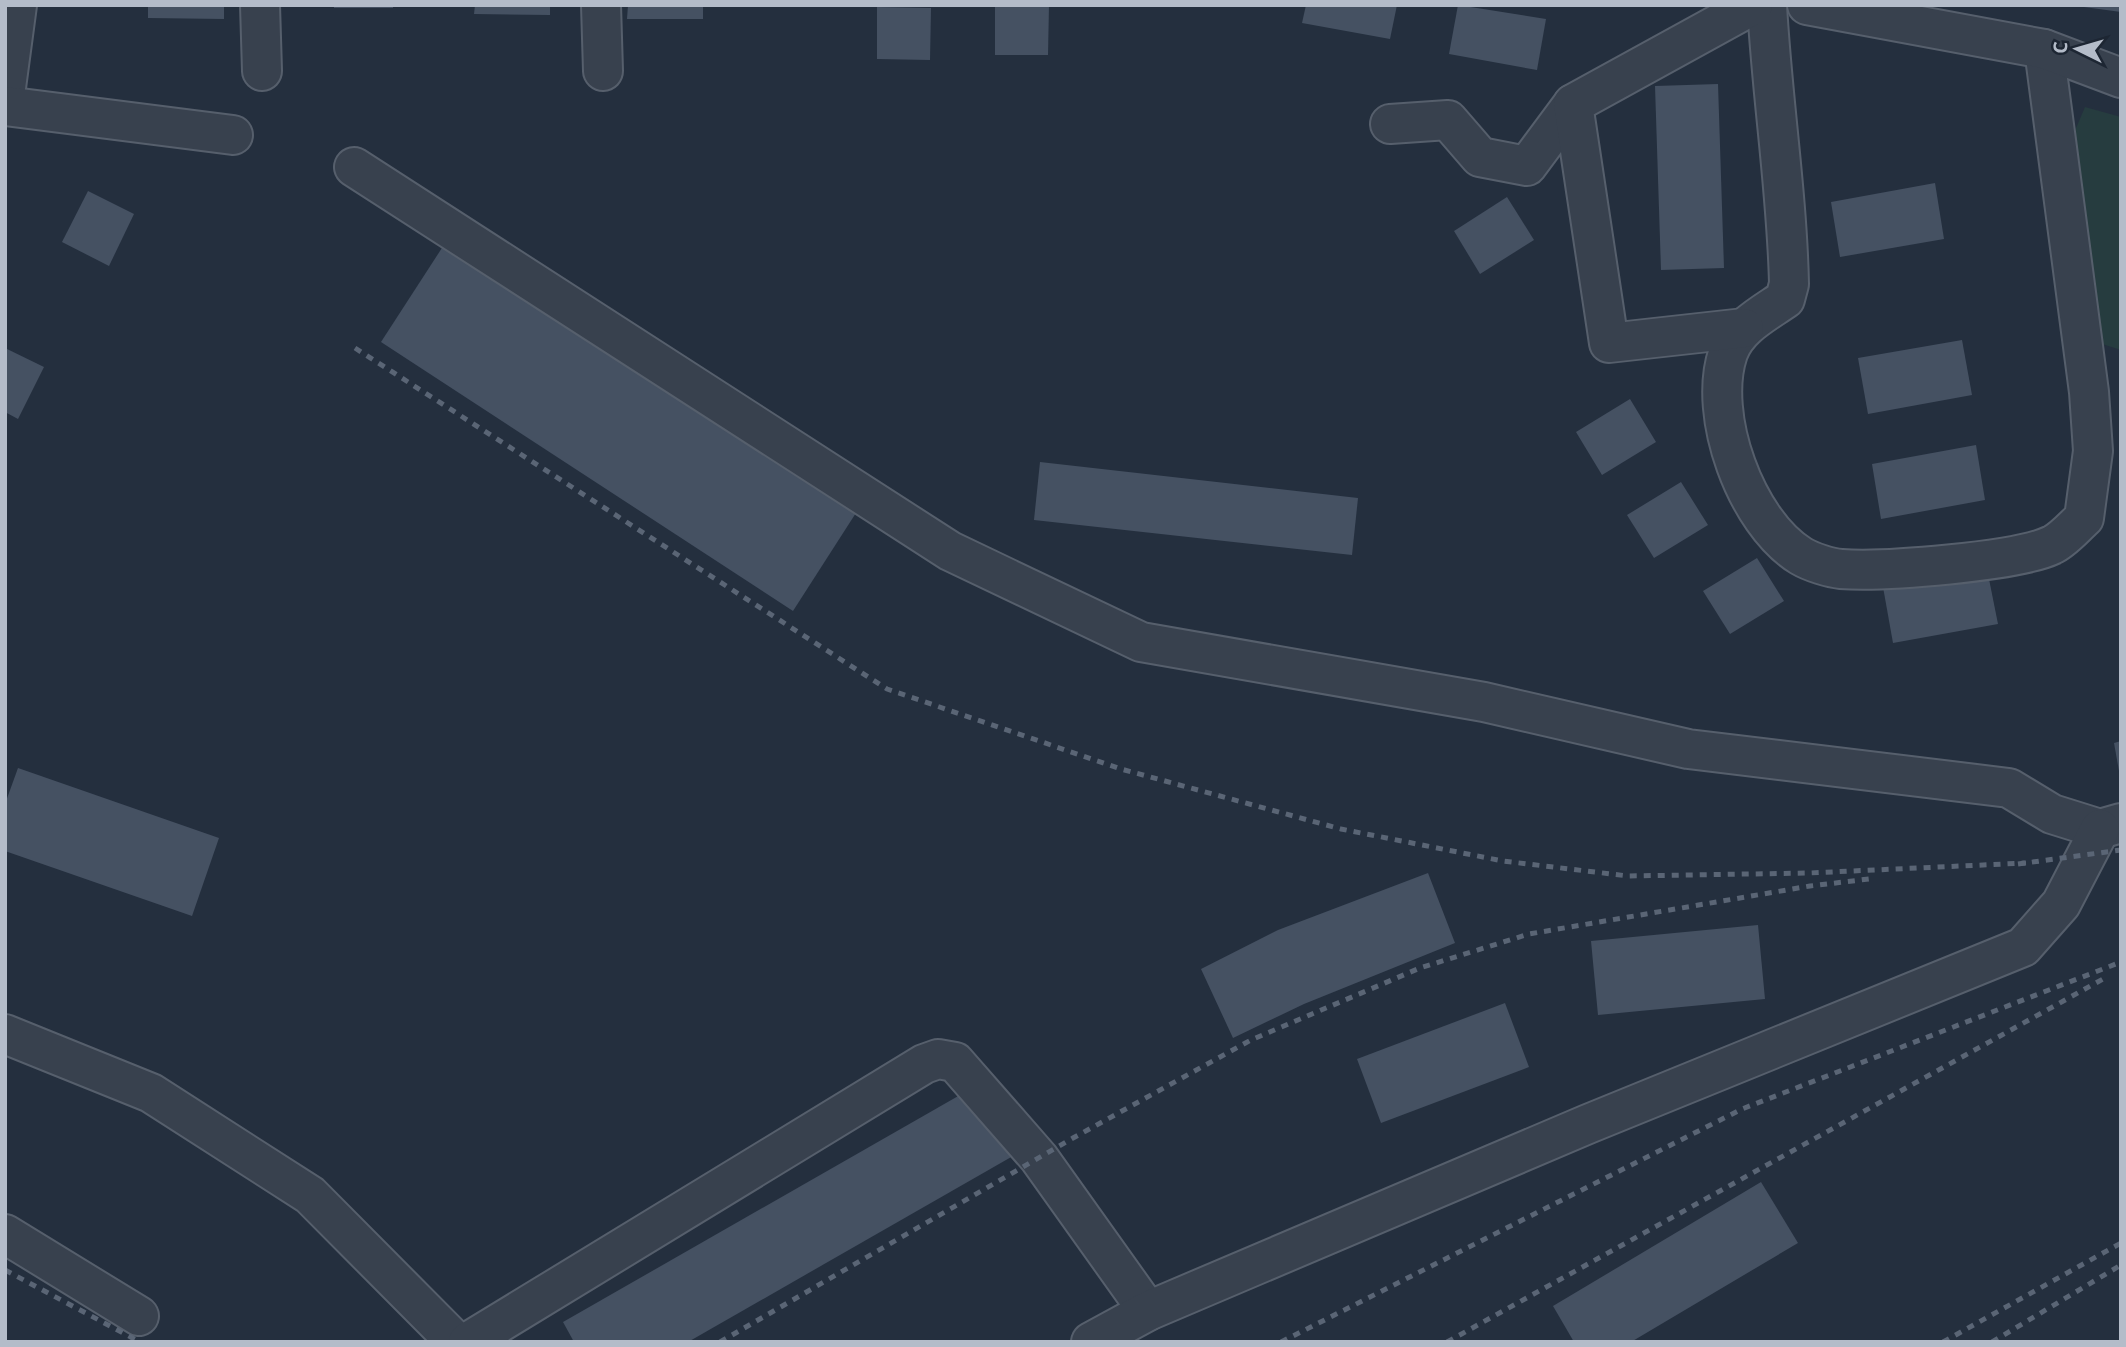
<svg xmlns="http://www.w3.org/2000/svg" width="2126" height="1347" font-family="'Open Sans',sans-serif">
<style>
.green{fill:#263c3f}
.building{fill:#455162}
.lines{fill:none;stroke-linecap:round;stroke-linejoin:round}
.minor-casing{stroke:#565f6c;stroke-width:42}
.minor{stroke:#38414e;stroke-width:38}
.rail{stroke:#5a6575;stroke-width:5;stroke-dasharray:7 7;stroke-linecap:butt}
</style>
<rect width="100%" height="100%" fill="#242f3e"/>
<path class="green" d="M2085 107 2121 117V350L2096 342 2068 147Z"/>
<g class="building">
<path d="M148 5H224V19L148 18Z"/>
<rect x="334" y="5" width="59" height="3"/>
<path d="M475 5H550V15L474 14Z"/>
<path d="M628 5H703V19H627Z"/>
<path d="M995 5H1049L1048 55H995Z"/>
<path d="M1306 5H1397L1390 39 1302 23Z"/>
<path d="M1458 5 1546 19 1537 70 1449 54Z"/>
<path d="M2084 5H2121V12L2084 7Z"/>
<path d="M877 7 931 8 930 60 877 59Z"/>
<path d="M1718 84 1724 268 1661 270 1655 86Z"/>
<path d="M1935 183 1944 239 1840 257 1831 202Z"/>
<path d="M88 191 134 214 109 266 62 242Z"/>
<path d="M1507 197 1534 240 1480 274 1454 231Z"/>
<path d="M451 234 863 502 793 611 381 342Z"/>
<path d="M1962 340 1972 395 1868 414 1858 358Z"/>
<path d="M5 348 44 367 18 419 5 412Z"/>
<path d="M1630 399 1656 442 1602 475 1576 432Z"/>
<path d="M1976 445 1985 500 1881 519 1872 464Z"/>
<path d="M1040 462 1358 498 1352 555 1034 520Z"/>
<path d="M1681 482 1708 525 1654 558 1627 515Z"/>
<path d="M1757 558 1784 601 1730 634 1703 591Z"/>
<path d="M1987 569 1998 624 1893 643 1883 587Z"/>
<path d="M2121 741V771H2119L2114 743Z"/>
<path d="M18 768 219 838 192 916 5 851V804Z"/>
<path d="M1428 873 1455 943 1304 1004 1233 1038 1201 969 1278 930Z"/>
<path d="M1758 925 1765 999 1598 1015 1591 941Z"/>
<path d="M1505 1003 1529 1067 1381 1123 1357 1059Z"/>
<path d="M974 1087 1013 1156 688 1342H574L563 1322Z"/>
<path d="M1761 1182 1798 1243 1631 1342H1574L1553 1306Z"/>
</g>
<g class="lines">
<g class="minor-casing">
<g id="minor">
<path d="M260 5 262 71"/>
<path d="M601 5 603 71"/>
<path d="M1767 5C1772 98 1787 191 1789 284L1785 299C1765 313 1737 327 1728 353 1707 415 1746 522 1801 556 1811 562 1830 568 1841 569 1882 572 2017 562 2052 545 2063 540 2074 527 2084 518L2093 451 2089 392 2044 49"/>
<path d="M1807 5 2044 49 2121 78"/>
<path d="M5 95 17 5"/>
<path d="M5 106 233 135"/>
<path d="M1390 124 1448 120 1480 157 1527 166 1573 104"/>
<path d="M354 167 950 551 1141 642 1484 702 1688 749 2009 788 2052 814 2100 829 2121 823"/>
<path d="M1744 328 1609 343 1573 104 1753 5"/>
<path d="M5 1034 151 1093 310 1195 456 1342"/>
<path d="M5 1234 139 1316"/>
<path d="M468 1342 924 1064 938 1059 955 1062 1039 1158 1148 1311"/>
<path d="M1091 1342 1148 1311 1588 1124 2023 947 2061 904 2100 829"/>
</g>
</g>
<use href="#minor" class="minor"/>
<g class="rail">
<path d="M355 348 887 689 1121 769 1341 829 1503 861 1628 876 1809 873 2026 863"/>
<path d="M2018 864 2121 850"/>
<path d="M5 1270 140 1342"/>
<path d="M720 1342 1073 1138 1251 1040 1420 968 1529 934 1810 886 1869 879"/>
<path d="M1281 1342 1742 1109 2121 962"/>
<path d="M1447 1342 2103 979"/>
<path d="M1943 1342 2121 1243"/>
<path d="M1992 1342 2121 1265"/>
</g>
</g>
<rect width="2126" height="1347" fill="none" stroke="#b4bcc9" stroke-width="14"/>
<g transform="translate(2077 49) rotate(275)" stroke="#1d2633" stroke-width="5" paint-order="stroke">
<path d="M0-5L12 26L0 18L-12 26Z" fill="#b4bcc9"/>
<text y="-10" font-size="19" font-weight="bold" text-anchor="middle" fill="#b4bcc9">С</text>
</g>
</svg>
